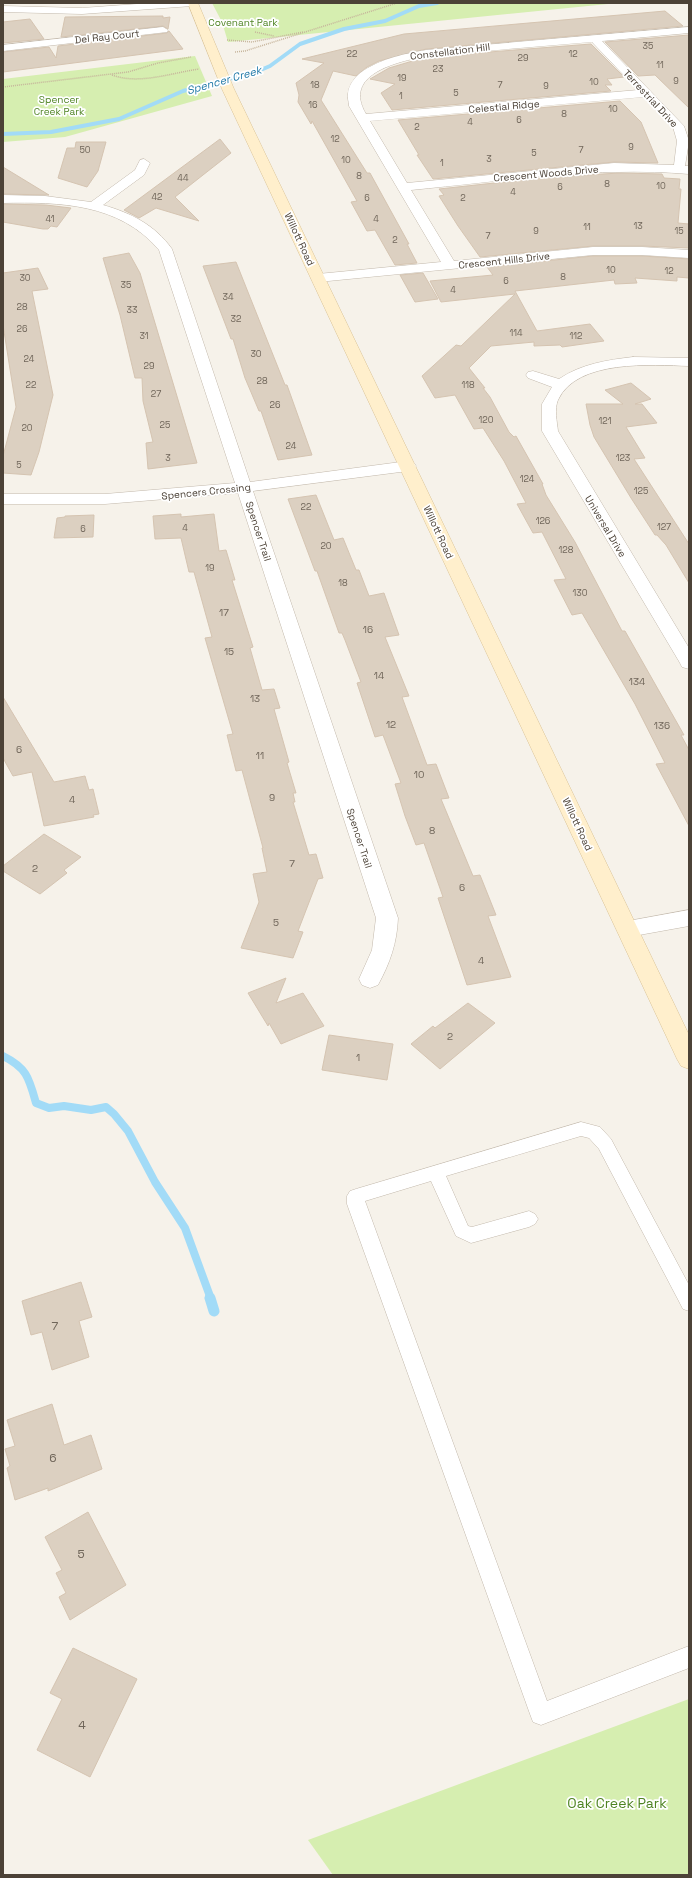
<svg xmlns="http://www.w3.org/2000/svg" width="692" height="1878" font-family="'Space Grotesk',sans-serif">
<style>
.green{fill:#d6eeb0}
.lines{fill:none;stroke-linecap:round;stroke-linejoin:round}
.stream-far2{stroke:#a2dbf7;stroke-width:4}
.stream-far1{stroke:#a2dbf7;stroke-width:8}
.stream{stroke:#a2dbf7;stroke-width:11}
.building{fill:#dcd0c1;stroke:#d5c4b1}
.service-casing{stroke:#c3b9ac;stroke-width:1}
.minor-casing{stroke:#c3b9ac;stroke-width:1}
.secondary-casing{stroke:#dac396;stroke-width:1}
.path{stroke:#c6b49b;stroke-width:1.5;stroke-dasharray:1 1;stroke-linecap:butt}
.service{fill:#fff;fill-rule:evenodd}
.minor{fill:#fff;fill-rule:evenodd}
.secondary{fill:#ffefcc;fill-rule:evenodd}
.labels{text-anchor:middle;stroke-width:3.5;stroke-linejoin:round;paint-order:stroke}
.far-number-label{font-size:9px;fill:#70665a}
.far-park-label{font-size:10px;fill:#4f8424;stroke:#fff}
.far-street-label{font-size:10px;fill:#4c4237;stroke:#fff}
.number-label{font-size:10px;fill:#70665a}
.far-water-label{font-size:11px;font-style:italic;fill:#227aa8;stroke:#fff}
.near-number-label{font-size:12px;fill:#70665a}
.near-park-label{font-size:14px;fill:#4f8424;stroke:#fff}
</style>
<rect width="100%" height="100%" fill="#f6f2ea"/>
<g class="green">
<path d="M212 3H618L228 42 222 22Z"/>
<path d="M195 56 212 96 65 137 3 142V79Z"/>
<path d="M689 1699V1875H333L308 1840Z"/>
</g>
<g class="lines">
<path class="stream-far2" d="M3 134 51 132 119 119 183 91 256 72 270 66 300 44 344 29 385 21 419 6 437 3"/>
<path class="stream-far1" d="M3 1056C27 1068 29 1078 36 1103L49 1108 64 1106 91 1110 106 1107 114 1114 128 1131 155 1182 185 1228 211 1299"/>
<path class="stream" d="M210 1298 214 1311"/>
</g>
<g class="building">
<path d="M665 11 683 26 426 49 379 61 367 67 356 76 333 71 321 100 367 173H370L409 244H407L417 263 395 265 375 230 367 231 351 202 357 201 312 121 311 124 298 102 299 95 296 83 324 63 302 59 404 34Z"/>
<path d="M163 16V18L170 17 168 29 163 26 61 37 65 17Z"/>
<path d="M30 19 44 39 3 43V22Z"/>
<path d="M169 31 183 49 3 72V52L49 47 56 58 58 46 167 33Z"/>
<path d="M689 35V108L655 75 638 76 605 42Z"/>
<path d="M591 44 624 77 607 79 612 85H605L611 91 392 110 381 93 395 84 370 79 389 68 426 57Z"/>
<path d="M620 101 641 122 658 163 614 162 433 179 417 155H419L398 120Z"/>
<path d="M220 139 231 153 175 197 199 221 156 208 139 218 124 210Z"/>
<path d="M76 142H106L98 171 87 187 58 178 67 148H75Z"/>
<path d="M3 167 49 195 3 194Z"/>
<path d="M620 173 662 174 664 178 680 179 679 189H681L678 223 689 224V248L642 246H593L480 257 458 226 439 196 444 195 439 189 550 177Z"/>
<path d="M3 204 46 205 71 208 57 227 51 226 48 229H43L3 222Z"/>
<path d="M129 253 140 273 197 463 148 469 146 443 153 442 143 401 142 378H135L120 315 103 258Z"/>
<path d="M593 256H642L689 259V278L677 277V281L635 278 637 283 615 284 614 280 515 291 537 331 590 324 604 341 562 347 560 345 534 346V342L491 346 469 368 485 388H483L490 397 509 432 514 437 516 436 543 484H542L546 495 575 542 622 631H625L684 735H681L689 750V826L656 764 665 763 635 704 582 613 572 615 554 580 566 579 542 532 533 533 517 504 526 503 504 461 483 428 474 429 455 395 435 398 422 376 456 345 461 346 515 294 441 302 430 281 493 275 487 267Z"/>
<path d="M236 262 285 385H287L312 455 278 460 261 411H259L245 378 233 339H231L203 266Z"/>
<path d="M38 268 48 289 32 291 53 395 39 452 31 475 3 473V456L16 407 3 325V273Z"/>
<path d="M423 273 438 299 415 302 400 275Z"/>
<path d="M631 383 651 399 635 404H642L657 423 626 427 645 458 634 459 689 544V583L666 545 657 535H655L631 498 594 437 590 425 586 404H623L605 390Z"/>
<path d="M316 495 334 540 343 538 356 570H359L369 596 384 593 399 635 385 637 409 696 402 697 427 765 436 764 449 798 441 799 473 876 480 875 496 915 488 916 511 977 467 985 438 898 443 897 424 843 416 845 405 816 395 784 401 783 383 735 375 737 357 683 361 682 345 640 342 633H339L317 571H315L288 499Z"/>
<path d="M181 514V517L214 514 219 551 226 550 235 580H232L253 647 250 648 262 690 274 689 280 708 274 709 289 762 287 763 296 793H293L295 802H293L309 855 316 854 323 878 318 879 298 931 303 932 293 958 241 948 259 902 253 874 267 872 262 848H263L242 770 236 771 227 735 233 734 205 638 212 637 194 572H189L181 538 155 539 153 516Z"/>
<path d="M94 515 93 537 54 538 57 518 65 517V516Z"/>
<path d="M3 697 54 782 85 776 89 790 93 789 99 814 93 815 94 817 44 826 32 772 13 776 3 758Z"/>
<path d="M44 834 81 857 64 870 67 873 40 894 3 871V866Z"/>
<path d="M286 978 276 1003 303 993 324 1026 281 1044 269 1023 268 1026 248 993Z"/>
<path d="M468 1003 495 1023 440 1069 411 1044 433 1026 435 1028Z"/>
<path d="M329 1035 393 1044 387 1080 322 1070Z"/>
<path d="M81 1282 92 1317 79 1321 89 1357 52 1370 42 1332 31 1335 22 1301Z"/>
<path d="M52 1404 64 1445 91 1435 102 1469 48 1491V1488L15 1500 7 1468 10 1466 5 1449 15 1446 7 1420Z"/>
<path d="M88 1512 126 1585 70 1620 59 1597 66 1593 56 1573 62 1570 45 1537Z"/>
<path d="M73 1648 137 1679 90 1777 37 1750 62 1699 50 1693Z"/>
</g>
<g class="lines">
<g class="service-casing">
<path id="service" d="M581 1122 600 1127 611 1139 689 1285V1311L683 1309 599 1149 589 1138 581 1136 446 1176 468 1226 472 1227 529 1211 535 1214 538 1219 535 1224 529 1227 471 1243 456 1236 431 1181 365 1201 547 1701 689 1646V1668L541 1725 533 1722 530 1714 347 1204V1196L350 1191 356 1189Z"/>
</g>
<g class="minor-casing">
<g id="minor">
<path d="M151 3H197L192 6 82 14 3 12V6L82 8Z"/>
<path d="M163 27 168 30 167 32 3 51V45Z"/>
<path d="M689 27V33L602 41 684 126 689 141 685 166H689V174C597 166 503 181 411 190L454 261 593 247H642L689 250V258L642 255H593L318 282 313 281 311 278 313 275 318 274 441 262 349 106C349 102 347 97 348 94 351 64 403 54 426 50ZM592 42 638 90 366 114C342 74 397 62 426 56ZM644 97 673 127 677 141 674 165 614 163 407 183 370 121Z"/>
<path d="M144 159 150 163 144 175 103 205C131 213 155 225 172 249L250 482 408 461 414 463 416 466 414 469 408 471 253 491 398 918C397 943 390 963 378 985L370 988 362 985 359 979 372 950 376 918 238 493 105 504H3V494H105L235 483 159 250C119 203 60 202 3 203V195L45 196 91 202 135 170 140 160Z"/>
<path d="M633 357 689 358V366C652 365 577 359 558 400 554 410 557 421 558 431L689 648V669L682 667 680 663 542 431V404L552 387 528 378 526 375 528 372 533 371 559 379C581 364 607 360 633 357Z"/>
<path d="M689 910V926L628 937 620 935 617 929 620 923 628 921Z"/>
</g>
</g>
<g class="secondary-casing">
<path id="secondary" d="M188 3H198L234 89 689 1035V1069L681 1066 677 1059 222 89Z"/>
</g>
<g class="path">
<path d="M255 32 274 36"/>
<path d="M227 40 252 42 303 32"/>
<path d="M235 52 245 51 397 3"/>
<path d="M112 75C139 85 171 73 199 69"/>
<path d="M3 87 128 72 158 63 191 57"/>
</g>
<use href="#service" class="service"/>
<use href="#minor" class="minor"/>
<use href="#secondary" class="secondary"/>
</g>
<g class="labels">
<g class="far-number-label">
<text x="648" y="49">35</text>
<text x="352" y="57">22</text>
<text x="573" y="57">12</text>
<text x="523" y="61">29</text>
<text x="660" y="68">11</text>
<text x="438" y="72">23</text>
<text x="402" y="81">19</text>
<text x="676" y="84">9</text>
<text x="594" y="85">10</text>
<text x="315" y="88">18</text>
<text x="500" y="88">7</text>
<text x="546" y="89">9</text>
<text x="456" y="96">5</text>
<text x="401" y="99">1</text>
<text x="313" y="108">16</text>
<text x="613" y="112">10</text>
<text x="564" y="117">8</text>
<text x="519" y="123">6</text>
<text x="470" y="125">4</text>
<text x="417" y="130">2</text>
<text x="335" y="142">12</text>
<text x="631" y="150">9</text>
<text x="85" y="153">50</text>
<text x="581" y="153">7</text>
<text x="534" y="156">5</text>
<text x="489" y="162">3</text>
<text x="346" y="163">10</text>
<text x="442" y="166">1</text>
<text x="359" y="179">8</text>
<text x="183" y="181">44</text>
<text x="607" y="187">8</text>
<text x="661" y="189">10</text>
<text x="560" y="190">6</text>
<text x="513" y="195">4</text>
<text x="157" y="200">42</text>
<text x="367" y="201">6</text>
<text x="463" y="201">2</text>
<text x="50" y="222">41</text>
<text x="376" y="222">4</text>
<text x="638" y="229">13</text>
<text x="587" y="230">11</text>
<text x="536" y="234">9</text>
<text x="679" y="234">15</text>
<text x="488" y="239">7</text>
<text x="395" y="243">2</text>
<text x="611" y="273">10</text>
<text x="669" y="274">12</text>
<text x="563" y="280">8</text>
<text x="25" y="281">30</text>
<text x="506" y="284">6</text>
<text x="126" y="288">35</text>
<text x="453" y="293">4</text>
<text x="228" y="300">34</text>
<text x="22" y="310">28</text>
<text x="132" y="313">33</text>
<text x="236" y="322">32</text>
<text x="22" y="332">26</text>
<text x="516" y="336">114</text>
<text x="144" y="339">31</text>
<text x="576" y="339">112</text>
<text x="256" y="357">30</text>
<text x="29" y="362">24</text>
<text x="149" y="369">29</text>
<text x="262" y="384">28</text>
<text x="31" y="388">22</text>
<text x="468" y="388">118</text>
<text x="156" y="397">27</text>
<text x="275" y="408">26</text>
<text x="486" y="423">120</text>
<text x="605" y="424">121</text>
<text x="165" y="428">25</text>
<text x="27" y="431">20</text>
<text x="291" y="449">24</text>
<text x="168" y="461">3</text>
<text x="623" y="461">123</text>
<text x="19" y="468">5</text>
<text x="527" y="482">124</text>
<text x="641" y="494">125</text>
<text x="306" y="510">22</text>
<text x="543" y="524">126</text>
<text x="664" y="530">127</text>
<text x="185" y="531">4</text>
<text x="83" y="532">6</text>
<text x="326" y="549">20</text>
<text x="566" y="553">128</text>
<text x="210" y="571">19</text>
<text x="343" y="586">18</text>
<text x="580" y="596">130</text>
</g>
<g class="far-park-label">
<text x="243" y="26">Covenant Park</text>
<text x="59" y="103">Spencer<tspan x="59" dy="12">Creek Park</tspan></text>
</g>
<g class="far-street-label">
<text transform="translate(107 36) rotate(-6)" y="4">Del Ray Court</text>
<text transform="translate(450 51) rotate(-7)" y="4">Constellation Hill</text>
<text transform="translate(651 98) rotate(47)" y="4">Terrestrial Drive</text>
<text transform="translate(504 106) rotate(-5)" y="4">Celestial Ridge</text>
<text transform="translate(546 173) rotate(-5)" y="4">Crescent Woods Drive</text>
<text transform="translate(300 239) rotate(65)" y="4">Willott Road</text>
<text transform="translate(504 260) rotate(-6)" y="4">Crescent Hills Drive</text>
<text transform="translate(206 491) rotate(-6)" y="4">Spencers Crossing</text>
<text transform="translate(606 526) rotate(59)" y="4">Universal Drive</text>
<text transform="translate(259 531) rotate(72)" y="4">Spencer Trail</text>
<text transform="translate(439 532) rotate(65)" y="4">Willott Road</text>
<text transform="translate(578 824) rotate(65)" y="4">Willott Road</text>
<text transform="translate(360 838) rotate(72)" y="4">Spencer Trail</text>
</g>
<g class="number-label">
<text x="224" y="616">17</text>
<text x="368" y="633">16</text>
<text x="229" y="655">15</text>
<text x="379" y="679">14</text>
<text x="637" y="685">134</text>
<text x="255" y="702">13</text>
<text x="391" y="728">12</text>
<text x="662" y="729">136</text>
<text x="19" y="753">6</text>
<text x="260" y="759">11</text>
<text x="419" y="778">10</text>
<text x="272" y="801">9</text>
<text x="72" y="803">4</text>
<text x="432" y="834">8</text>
<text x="292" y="867">7</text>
<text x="35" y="872">2</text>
<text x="462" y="891">6</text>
<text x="276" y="926">5</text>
<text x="481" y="964">4</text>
<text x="450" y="1040">2</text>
<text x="358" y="1061">1</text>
</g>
<g class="far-water-label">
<text transform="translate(224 80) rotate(-16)" y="4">Spencer Creek</text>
</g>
<g class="near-number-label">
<text x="55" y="1330">7</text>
<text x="53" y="1462">6</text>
<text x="81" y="1558">5</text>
<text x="82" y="1729">4</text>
</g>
<g class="near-park-label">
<text x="617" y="1808">Oak Creek Park</text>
</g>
</g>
<rect width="692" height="1878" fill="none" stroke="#4c4237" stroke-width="8"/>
</svg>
